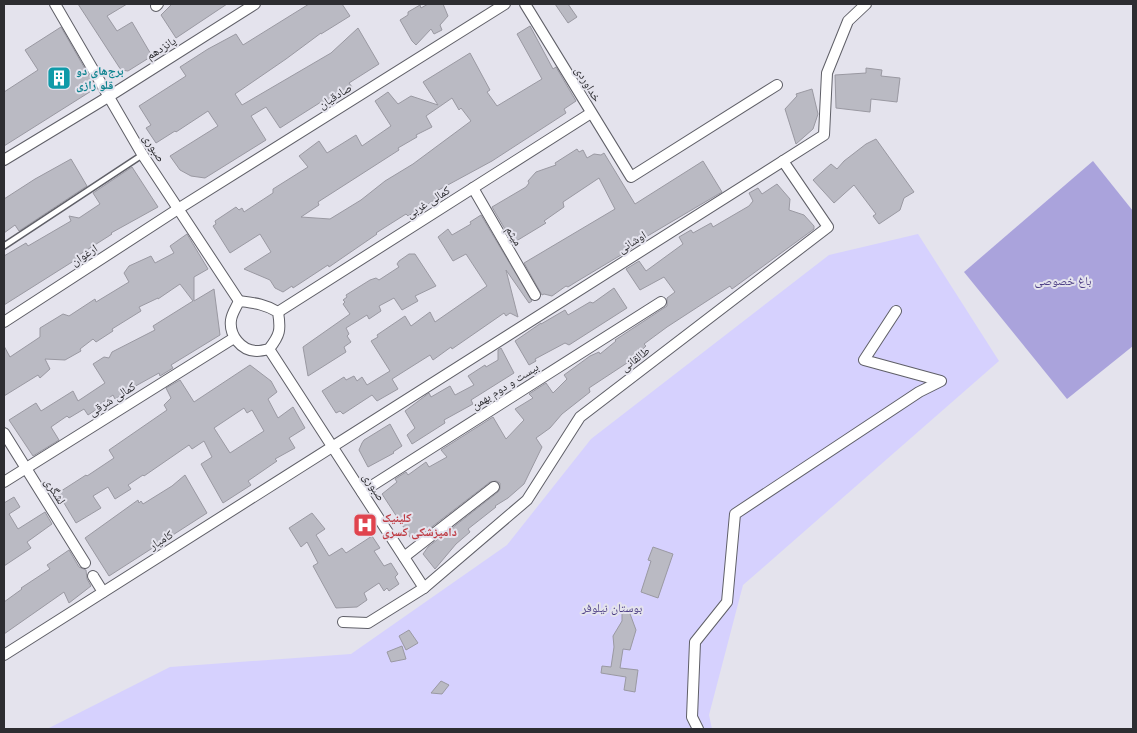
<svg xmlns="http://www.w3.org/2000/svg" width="1137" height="733" font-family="Mulish,'Noto Naskh Arabic',sans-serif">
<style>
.green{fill:#d6d1fe}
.forest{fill:#aaa3dc}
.building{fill:#babac3;stroke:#9a99a2;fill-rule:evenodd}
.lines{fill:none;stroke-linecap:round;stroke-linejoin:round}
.lane-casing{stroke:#5f5f67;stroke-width:8}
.street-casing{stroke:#5f5f67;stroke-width:12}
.lane{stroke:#fff;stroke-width:5}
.street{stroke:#fff;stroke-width:10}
.labels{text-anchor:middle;stroke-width:4;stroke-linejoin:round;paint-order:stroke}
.street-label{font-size:12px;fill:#2d2d31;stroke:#e4e3ed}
.culture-label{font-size:12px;font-weight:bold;fill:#0d838f;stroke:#e4e3ed;text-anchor:start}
.park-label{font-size:12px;fill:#4d3f85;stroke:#e4e3ed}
.health-label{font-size:12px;font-weight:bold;fill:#be3a42;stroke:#e4e3ed;text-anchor:start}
</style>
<rect width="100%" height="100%" fill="#e4e3ed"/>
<path class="green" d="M918 234 999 361 743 585 709 715 712 729H47L170 667 351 654 507 545 591 439 829 255Z"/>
<path class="forest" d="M1093 161 1133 211V346L1067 399 964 272Z"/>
<g class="building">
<path d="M78 4H127L107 16 117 31 132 22 152 56 128 71 121 70Z"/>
<path d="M172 4H227L176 38 161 15Z"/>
<path d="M309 4H342L350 16 321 34V33L286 59 235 94 242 105 331 53 358 28 379 64 349 83 352 87 323 106 321 102 280 128 266 107 251 116 266 140 205 178 191 176 180 170 170 156 218 126 208 111 176 132 175 131 156 143 146 128 151 125 139 106 186 76 180 67 208 49 236 34 243 45Z"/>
<path d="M428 4H443L448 16 440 25 442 30 434 34 431 29 416 45 412 41 400 20 408 15V12L420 5 421 8Z"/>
<path d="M555 4H568L577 17 568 23Z"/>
<path d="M530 26 553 69 556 67 576 101 564 109 566 113 492 161 433 193 436 199 408 216 406 214 376 233 377 234 329 267 328 265 293 288 292 286 283 292 275 288 270 280 244 269 271 252 260 234 230 253 213 226 216 224 215 221 236 207 239 210 242 208 244 212 273 193V189L308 167 299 156 319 141 327 153 356 135 362 146 391 126 375 101 388 92 398 104 411 96 438 105 423 82 470 53 490 90 487 92 497 106 542 79 517 34ZM452 98 459 110 461 108 471 121 413 164 385 181 361 200 330 219 301 217 319 205 318 202 399 150 398 148 417 137 416 135 432 127 426 116Z"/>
<path d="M61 27 96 88 4 146V92L38 70 25 50Z"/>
<path d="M866 68 882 70 881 76 900 78 897 102 871 99 870 112 836 108 835 75 866 73Z"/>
<path d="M812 89 818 114 813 129 796 144 785 109 797 96 796 94Z"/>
<path d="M876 139 914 192 904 198 900 210 879 224 873 216 876 214 854 185 834 203 813 180 831 164 837 169 844 161 866 144Z"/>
<path d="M577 149 579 152 583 150 587 158 594 154 601 155 604 153 635 204 703 161 722 192 634 244 635 245 631 249 576 282 568 287 566 286 552 296 544 294 542 295 524 263 615 209 599 178 563 202 564 207 544 221 546 223 513 243 492 207 526 187 529 183 528 181 536 172 556 165 555 163Z"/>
<path d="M71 159 87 186 19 231 15 225 4 233V199L35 179Z"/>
<path d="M132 167 158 207 111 233 112 234 79 255 80 257 4 305V256L26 243 28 246 71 221 69 216 79 218 100 204 93 193Z"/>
<path d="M777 184 790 199 789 210 804 215 814 226V229L732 289 730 286 667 327 644 344 646 346 630 361 589 388 590 392 562 414 550 428 536 438 542 447 524 484 508 498 495 506 496 507 468 529 470 532 456 544 435 569 423 554 428 547 498 492 500 489V483L496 481 490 482 420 536 412 540 382 494 397 482 395 479 406 472 408 475 426 462 429 467 447 457 441 450 493 417 506 439 524 420 515 409 533 398 529 394 546 383 553 393 567 379 564 375 590 356 599 352 600 354 616 341 615 340 667 306V298L675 292 664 277 640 290 626 269 639 261 646 271 683 244 679 237 691 230 693 233 711 223 713 227 749 206 753 201 749 193 758 188 762 194Z"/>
<path d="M481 215 532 301 529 303 506 270 518 317 510 313 506 316 504 313 452 349 451 347 433 360 430 355 392 379 398 389 377 401 372 395 343 414 340 411 336 413 322 391 344 377 346 380 354 376 357 381 362 377 367 385 390 371 371 341 378 337 377 335 405 316 411 326 430 312 435 322 487 286 466 254 453 261 438 237 448 229 452 235 471 224 470 222Z"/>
<path d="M187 234 208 269 194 277V301L214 289 220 335 171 365 173 368 160 376 159 373 132 388 115 399 113 395 99 405 100 407 88 415 84 409 69 418 67 416 51 427 59 440 33 456 9 420 36 403 41 411 73 391 78 401 105 383 93 364 104 357 109 358 112 352 155 330 153 326 193 301 180 284 158 299V298L139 307 141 311 112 329 113 331 96 342 93 339 80 349 81 351 65 360 45 359 50 369 40 378 38 375 4 396V346L10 357 40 337V328L63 314 69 316 95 299 96 302 129 282 124 273 129 266 151 256 155 263 174 253 170 246Z"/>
<path d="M409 254H415L436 286 415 296 418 301 402 310 394 298 379 306 381 311 369 319 367 315 346 328 349 334 347 336 351 342 344 347 346 352 308 376 303 347 350 314 343 304 345 302 343 300 347 297 346 295 370 280 376 278 379 280 399 267 397 264 399 261Z"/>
<path d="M614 288 627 308 569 345 565 343 535 359 536 361 529 365 515 341 541 323V324L565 310 568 315 590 302 593 303Z"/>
<path d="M501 348 514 373 471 400 473 404 444 420 445 423 412 444 407 435 415 428 405 411 429 393 431 397 450 386 455 395 474 385 468 376 485 365 486 367 498 360V350Z"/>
<path d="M250 365 271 381 277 392 268 399 278 418 293 407 305 428 289 438 295 448 275 459 277 461 248 481 251 485 223 503 201 464 212 457 204 441 192 449 189 445 144 476 143 475 128 485 131 489 115 499 108 487 93 496 101 508 76 523 58 493 86 475 87 476 114 458 109 450 167 410 164 405 171 398 166 388 180 380 194 402ZM244 408 247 413 252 410 264 431 230 453 214 428Z"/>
<path d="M390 424 402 446 393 452 394 453 368 467 359 450 362 443 364 440Z"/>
<path d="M185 475 207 513 109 576 85 538 138 500 139 503 141 501 143 504 172 486Z"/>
<path d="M14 497 20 507 9 514 18 529 45 512 52 524 27 542 31 548 4 566V503Z"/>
<path d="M312 513 325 529 316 535 329 556 342 548 346 553 372 536 380 548 374 551 384 566 391 563 398 574 395 577 399 584 389 591 387 588 384 591 379 583 364 593 367 600 357 607 336 608 313 566 318 563 307 542 301 547 289 528Z"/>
<path d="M653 547 673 554 658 598 641 592 651 561 648 560Z"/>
<path d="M69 550 79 567 86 570 87 579 91 586 69 603 64 592 4 634V602L22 589 21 588 50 569 47 565Z"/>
<path d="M622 611H629L636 630 630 650 623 649 620 668 638 670 635 692 624 690 626 677 601 673 602 666 611 667 614 647 613 636 622 621Z"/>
<path d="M409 630 418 643 406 650 399 636Z"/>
<path d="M402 646 406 659 391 662 387 652Z"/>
<path d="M441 681 449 685 442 694 431 693Z"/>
</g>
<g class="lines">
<g class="lane-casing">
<path id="lane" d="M4 246 142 155"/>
</g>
<g class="street-casing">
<g id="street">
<path d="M55 4 142 154 239 301"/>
<path d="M525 4 631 177 777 85"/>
<path d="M156 6 158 4"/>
<path d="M4 160 108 97 255 4"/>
<path d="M473 188 535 295"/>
<path d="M239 301C254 303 265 304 278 312 281 330 280 335 269 349 265 350 261 351 257 351 241 351 229 335 231 320 232 313 236 308 239 301Z"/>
<path d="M278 312 591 113"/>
<path d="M4 322 178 209 505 4"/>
<path d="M269 349 424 588"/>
<path d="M4 433 85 563"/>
<path d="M4 482 234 338"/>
<path d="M362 492 661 302"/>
<path d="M404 557 494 487"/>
<path d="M93 576 103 592"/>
<path d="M343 622 368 623 424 588 527 500 580 417 828 227 783 161"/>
<path d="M4 655 824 135 827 73 848 21 866 4"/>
<path d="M698 729 692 717 695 642 727 602 735 514 919 392 941 381 864 360 896 311"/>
</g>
</g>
<use href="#lane" class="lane"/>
<use href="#street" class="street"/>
</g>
<defs>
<g id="building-square" transform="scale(1.25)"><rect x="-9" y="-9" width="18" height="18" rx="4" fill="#0f9aa8" stroke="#e4e3ed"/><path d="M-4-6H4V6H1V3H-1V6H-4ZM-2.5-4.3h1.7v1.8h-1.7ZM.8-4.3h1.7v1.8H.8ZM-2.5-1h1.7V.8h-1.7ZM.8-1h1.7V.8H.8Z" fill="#fff"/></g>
<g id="hospital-square" transform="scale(1.25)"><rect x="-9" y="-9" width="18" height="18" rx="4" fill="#e0444e" stroke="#e4e3ed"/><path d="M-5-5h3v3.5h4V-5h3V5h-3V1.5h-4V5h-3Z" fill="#fff"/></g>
</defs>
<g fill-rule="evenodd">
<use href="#building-square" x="59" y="78"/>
<use href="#hospital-square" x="365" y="525"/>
</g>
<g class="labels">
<g class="street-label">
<text transform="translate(161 48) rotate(-32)" y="4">پانزدهم</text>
<text transform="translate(588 84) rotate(59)" y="4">خداوردی</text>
<text transform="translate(335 96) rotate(-32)" y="4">صادقیان</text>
<text transform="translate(154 148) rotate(58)" y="4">صبوری</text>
<text transform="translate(428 202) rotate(-32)" y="4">کمالی غربی</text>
<text transform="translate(514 236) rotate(60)" y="4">میثم</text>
<text transform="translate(632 242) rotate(-32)" y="4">اوشانی</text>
<text transform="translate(84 255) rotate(-33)" y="4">ارغوان</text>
<text transform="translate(635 359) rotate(-37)" y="4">طالقانی</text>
<text transform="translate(505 386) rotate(-32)" y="4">بیست و دوم بهمن</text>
<text transform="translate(112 399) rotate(-32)" y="4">کمالی شرقی</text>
<text transform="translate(374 487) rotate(57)" y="4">صبوری</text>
<text transform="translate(55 491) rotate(58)" y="4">لشگری</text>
<text transform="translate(161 540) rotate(-32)" y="4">کامیار</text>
</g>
<g class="culture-label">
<text x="76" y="75">برج‌های دو<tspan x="76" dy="14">قلو رازی</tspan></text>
</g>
<g class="park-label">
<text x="1063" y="285">باغ خصوصی</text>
<text x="612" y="612">بوستان نیلوفر</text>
</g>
<g class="health-label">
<text x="382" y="522">کلینیک<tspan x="382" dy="14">دامپزشکی کسری</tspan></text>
</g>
</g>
<rect width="1137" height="733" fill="none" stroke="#2d2d31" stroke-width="10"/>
</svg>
